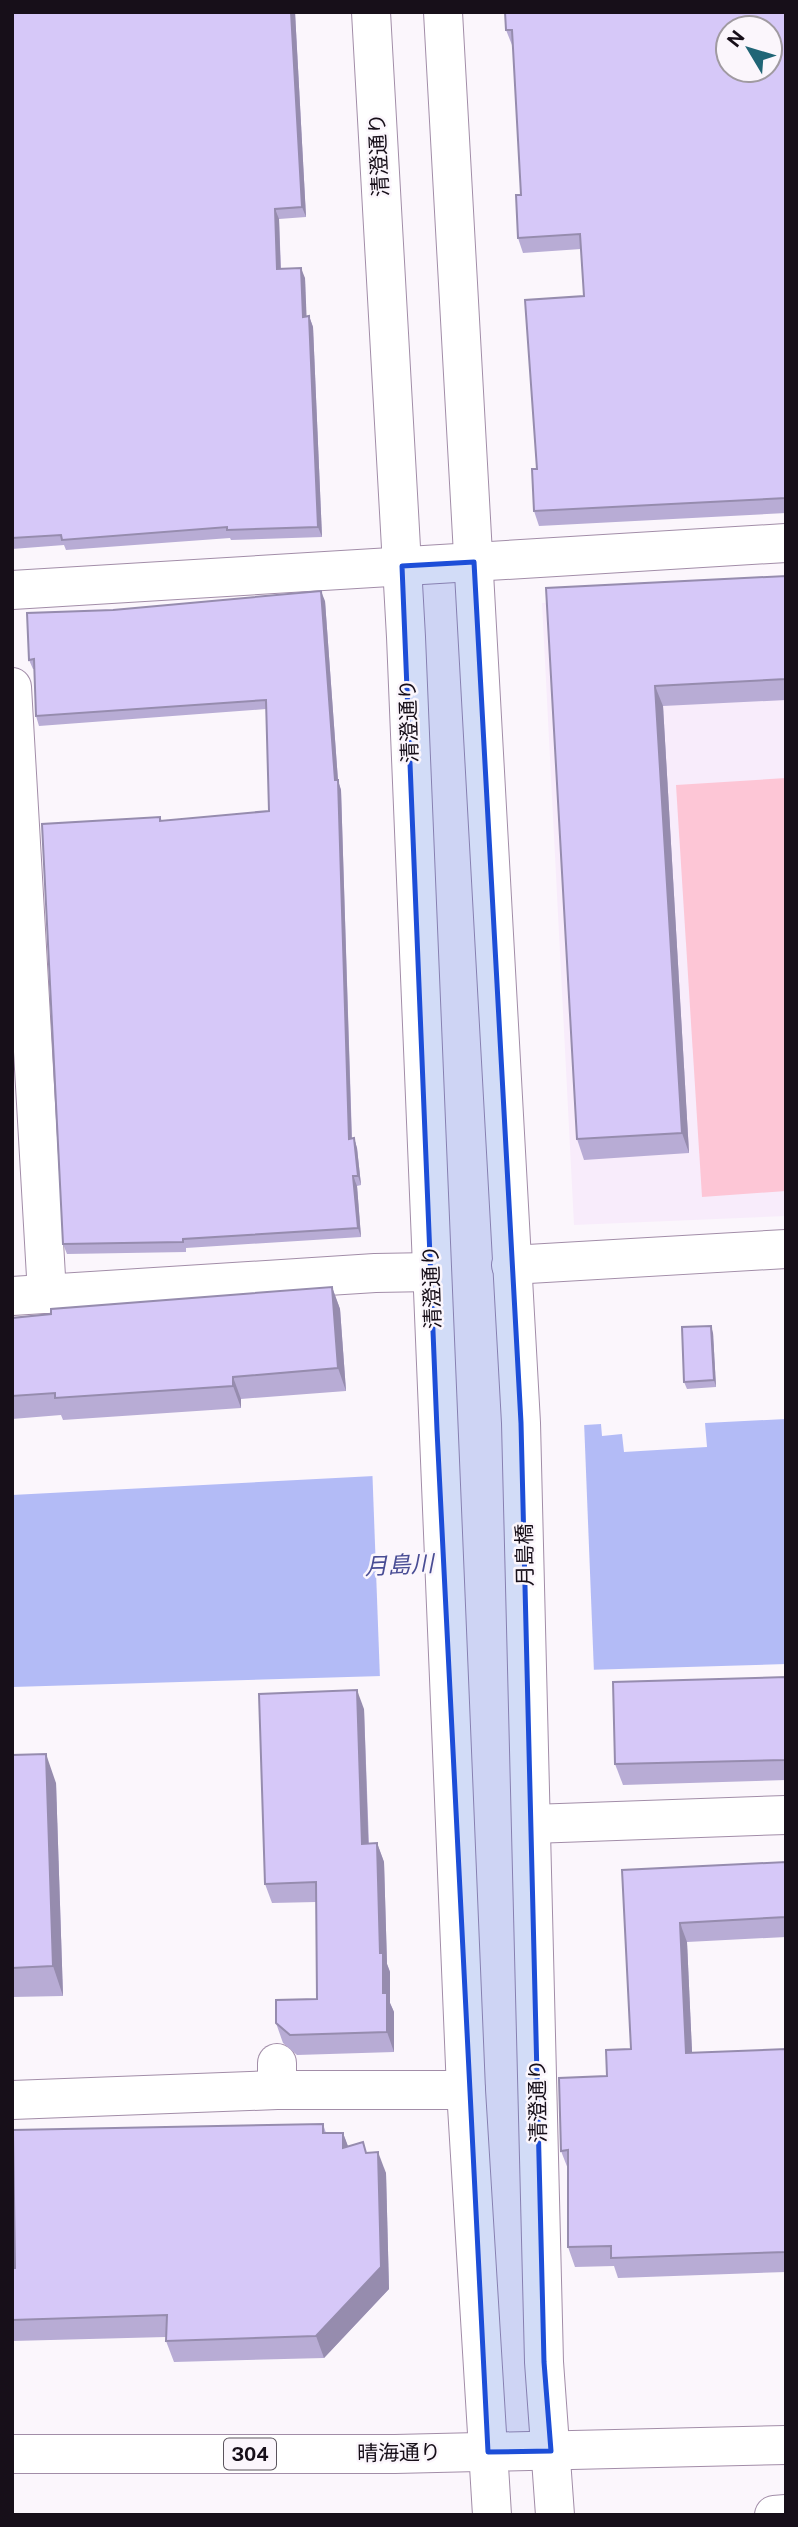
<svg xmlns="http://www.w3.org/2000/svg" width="798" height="2527" font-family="'Public Sans','Noto Sans JP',sans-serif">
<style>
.built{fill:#f8ecfb}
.grass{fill:#fdc6d6}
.water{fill:#b3bbf6}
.pier{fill:#fbf6fc}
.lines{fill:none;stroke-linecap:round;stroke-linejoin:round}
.street-casing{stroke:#a28da8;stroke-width:40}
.secondary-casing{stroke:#a28da8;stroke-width:40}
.primary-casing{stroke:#a28da8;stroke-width:40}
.street{stroke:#fff;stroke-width:38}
.secondary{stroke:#fff;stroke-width:38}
.primary{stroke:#fff;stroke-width:38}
.wall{fill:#b8acd5}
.shaded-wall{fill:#968cae}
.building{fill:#d6c8f8;stroke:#968cae;stroke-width:2;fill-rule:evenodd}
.marked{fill:#1d4ed8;fill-opacity:0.2;stroke:#1d4ed8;stroke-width:5;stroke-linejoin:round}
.labels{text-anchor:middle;stroke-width:5;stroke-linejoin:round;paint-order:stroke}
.shield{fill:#fbf6fc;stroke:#5b545d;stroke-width:2}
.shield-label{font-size:19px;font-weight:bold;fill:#170f19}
.street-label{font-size:21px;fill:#170f19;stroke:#fbf6fc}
.water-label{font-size:23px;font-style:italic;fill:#494d94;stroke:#fbf6fc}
</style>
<rect width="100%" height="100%" fill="#fbf6fc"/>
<path class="built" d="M786 585V1216L574 1225 542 603Z"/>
<path class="grass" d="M786 778V1191L702 1197 676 785Z"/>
<path class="water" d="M786 1419V1664L12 1687V1495L374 1476V1438L601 1424 602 1436 622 1434 624 1452 707 1447 705 1423Z"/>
<path class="pier" d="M584 1421 594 1673 380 1679 371 1436Z"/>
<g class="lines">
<g class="street-casing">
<g id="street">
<path d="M12 590 786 543"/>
<path d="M12 687 47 1294"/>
<path d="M511 1265 786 1249"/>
<path d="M277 2063V2090"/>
</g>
</g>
<g class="secondary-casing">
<g id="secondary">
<path d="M371 12 406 637 466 2090 492 2515"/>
<path d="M443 12 521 1423 544 2362 555 2515"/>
<path d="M12 1296 375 1273 431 1272"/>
<path d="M532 1824 786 1815"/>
<path d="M12 2100 277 2090H466"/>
</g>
</g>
<g class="primary-casing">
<g id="primary">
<path d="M12 2454H395L786 2445"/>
<path d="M774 2515 786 2514"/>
</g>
</g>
<use href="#street" class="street"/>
<use href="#secondary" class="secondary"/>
<use href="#primary" class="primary"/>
</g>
<g class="wall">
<path d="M12 12H295L306 217 279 219 281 269 305 278 306 317 309 316 313 327 322 537 231 540 230 538 66 550 64 545 12 549Z"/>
<path d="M786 12V513L539 526 534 511 537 469 584 296 581 249 523 253 518 238 521 195 513 45H512L506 30Z"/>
<path d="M786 576V700L663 706 689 1153 584 1160 577 1139 546 588Z"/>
<path d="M325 601 338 780 341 790 352 1139 354 1138 357 1148 361 1185 357 1186 361 1237 186 1248V1252L67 1254 63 1244 160 817 162 821 269 811 266 709 39 726 36 716 34 669H33L29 660Z"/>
<path d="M332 1287 340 1309 346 1391 241 1399V1408L63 1420 61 1415 12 1419V1318Z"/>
<path d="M713 1333 716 1387 687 1389 684 1382Z"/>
<path d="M786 1677V1780L623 1785 615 1764Z"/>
<path d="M364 1709 369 1844 377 1843 384 1862 387 1964 390 1972V2003L394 2012V2052L297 2055 283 2043 276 2023 317 1999 316 1902 272 1903 265 1884Z"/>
<path d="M12 1755 56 1783 63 1996 12 1997Z"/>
<path d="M786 1862V1937L687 1942 692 2053 786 2049V2272L618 2278 614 2266 575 2267 568 2247V2169L561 2151 607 2076 631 2049 622 1870Z"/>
<path d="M323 2124 326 2133H343L348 2147 367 2153 386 2173 389 2289 324 2358 174 2362 166 2341V2337L12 2341V2268H15Z"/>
</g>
<g class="shaded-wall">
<path d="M291 12H295L306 217 302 207Z"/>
<path d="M275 209 279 219 281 279 277 269Z"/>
<path d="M301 268 305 278 307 327 303 317Z"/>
<path d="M309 316 313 327 322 537 318 527Z"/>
<path d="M321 591 325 601 338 781 341 790 352 1148 349 1139 335 780Z"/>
<path d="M655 686 663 706 689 1153 682 1133Z"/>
<path d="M354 1138 357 1148 361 1185 358 1176Z"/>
<path d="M353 1176 357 1186 361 1237 358 1228Z"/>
<path d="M332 1287 340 1309 346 1391 338 1368Z"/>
<path d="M711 1326 713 1333 716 1387 714 1380Z"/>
<path d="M233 1377 241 1399V1408L233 1386Z"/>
<path d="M357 1690 364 1709 369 1863 362 1844Z"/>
<path d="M46 1754 56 1783 63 1996 53 1966Z"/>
<path d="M377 1843 384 1862 387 1964 390 1972V2003L394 2012V2052L387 2032 383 1993 380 1953Z"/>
<path d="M680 1923 687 1942 693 2073 686 2053Z"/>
<path d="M343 2133 351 2154 343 2148Z"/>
<path d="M378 2152 386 2173 389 2289 324 2358 316 2336Z"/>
</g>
<g class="building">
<path d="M12 12H291L302 207 275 209 277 269 301 268 303 317 309 316 318 527 227 530V527L62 540 61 535 12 538Z"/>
<path d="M505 12H786V498L534 511 532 469H537L525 300 584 296 580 234 518 238 516 195H521L512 30H506ZM728 28H770V70H728Z"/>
<path d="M786 576V679L655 686 682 1133 577 1139 546 588Z"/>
<path d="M321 591 335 780H338L349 1139 354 1138 358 1176H353L358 1228 183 1239V1242L63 1244 42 824 160 817V821L269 811 266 700 36 716 34 659 29 660 27 613 113 610Z"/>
<path d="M332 1287 338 1368 233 1377V1386L55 1398V1393L12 1396V1318L51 1314V1309Z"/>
<path d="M711 1326 714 1380 684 1382 682 1327Z"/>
<path d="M786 1677V1760L615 1764 613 1682Z"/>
<path d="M357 1690 362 1844 377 1843 380 1953H383V1993H387V2032L290 2035 276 2023V2000L317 1999 316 1882 265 1884 259 1694Z"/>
<path d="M46 1754 53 1966 12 1968V1755Z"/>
<path d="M786 1862V1917L680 1923 686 2053 786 2049V2252L611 2258V2246L568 2247V2150L561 2151 559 2078 607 2076 606 2050 631 2049 622 1870Z"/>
<path d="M323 2124V2133H343V2148L363 2142 366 2153 378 2152 381 2267 316 2336 166 2341 167 2315 12 2320V2268H15L13 2130Z"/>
</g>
<path class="marked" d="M474 562 521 1423 544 2362 551 2451 488 2452 437 1430 402 566Z"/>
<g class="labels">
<rect class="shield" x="224" y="2438.5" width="52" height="31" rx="5"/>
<g class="shield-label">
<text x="250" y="2461">304</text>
</g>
<g class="street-label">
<text transform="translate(379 155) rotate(-93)" y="7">清澄通り</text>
<text transform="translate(409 721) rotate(-92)" y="7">清澄通り</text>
<text transform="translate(432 1287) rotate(-92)" y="7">清澄通り</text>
<text transform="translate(525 1555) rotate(-91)" y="7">月島橋</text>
<text transform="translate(538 2101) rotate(-91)" y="7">清澄通り</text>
<text transform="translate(399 2453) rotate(-1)" y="7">晴海通り</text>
</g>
<g class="water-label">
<text transform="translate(399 1565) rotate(-3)" y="8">月島川</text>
</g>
</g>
<rect width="798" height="2527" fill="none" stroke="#170f19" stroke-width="28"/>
<g transform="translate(749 49) rotate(308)"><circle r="33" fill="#fbf6fc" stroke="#a09aa1" stroke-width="2"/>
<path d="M0-5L12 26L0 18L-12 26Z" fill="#206576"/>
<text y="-10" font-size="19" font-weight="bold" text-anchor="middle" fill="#170f19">N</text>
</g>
</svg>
